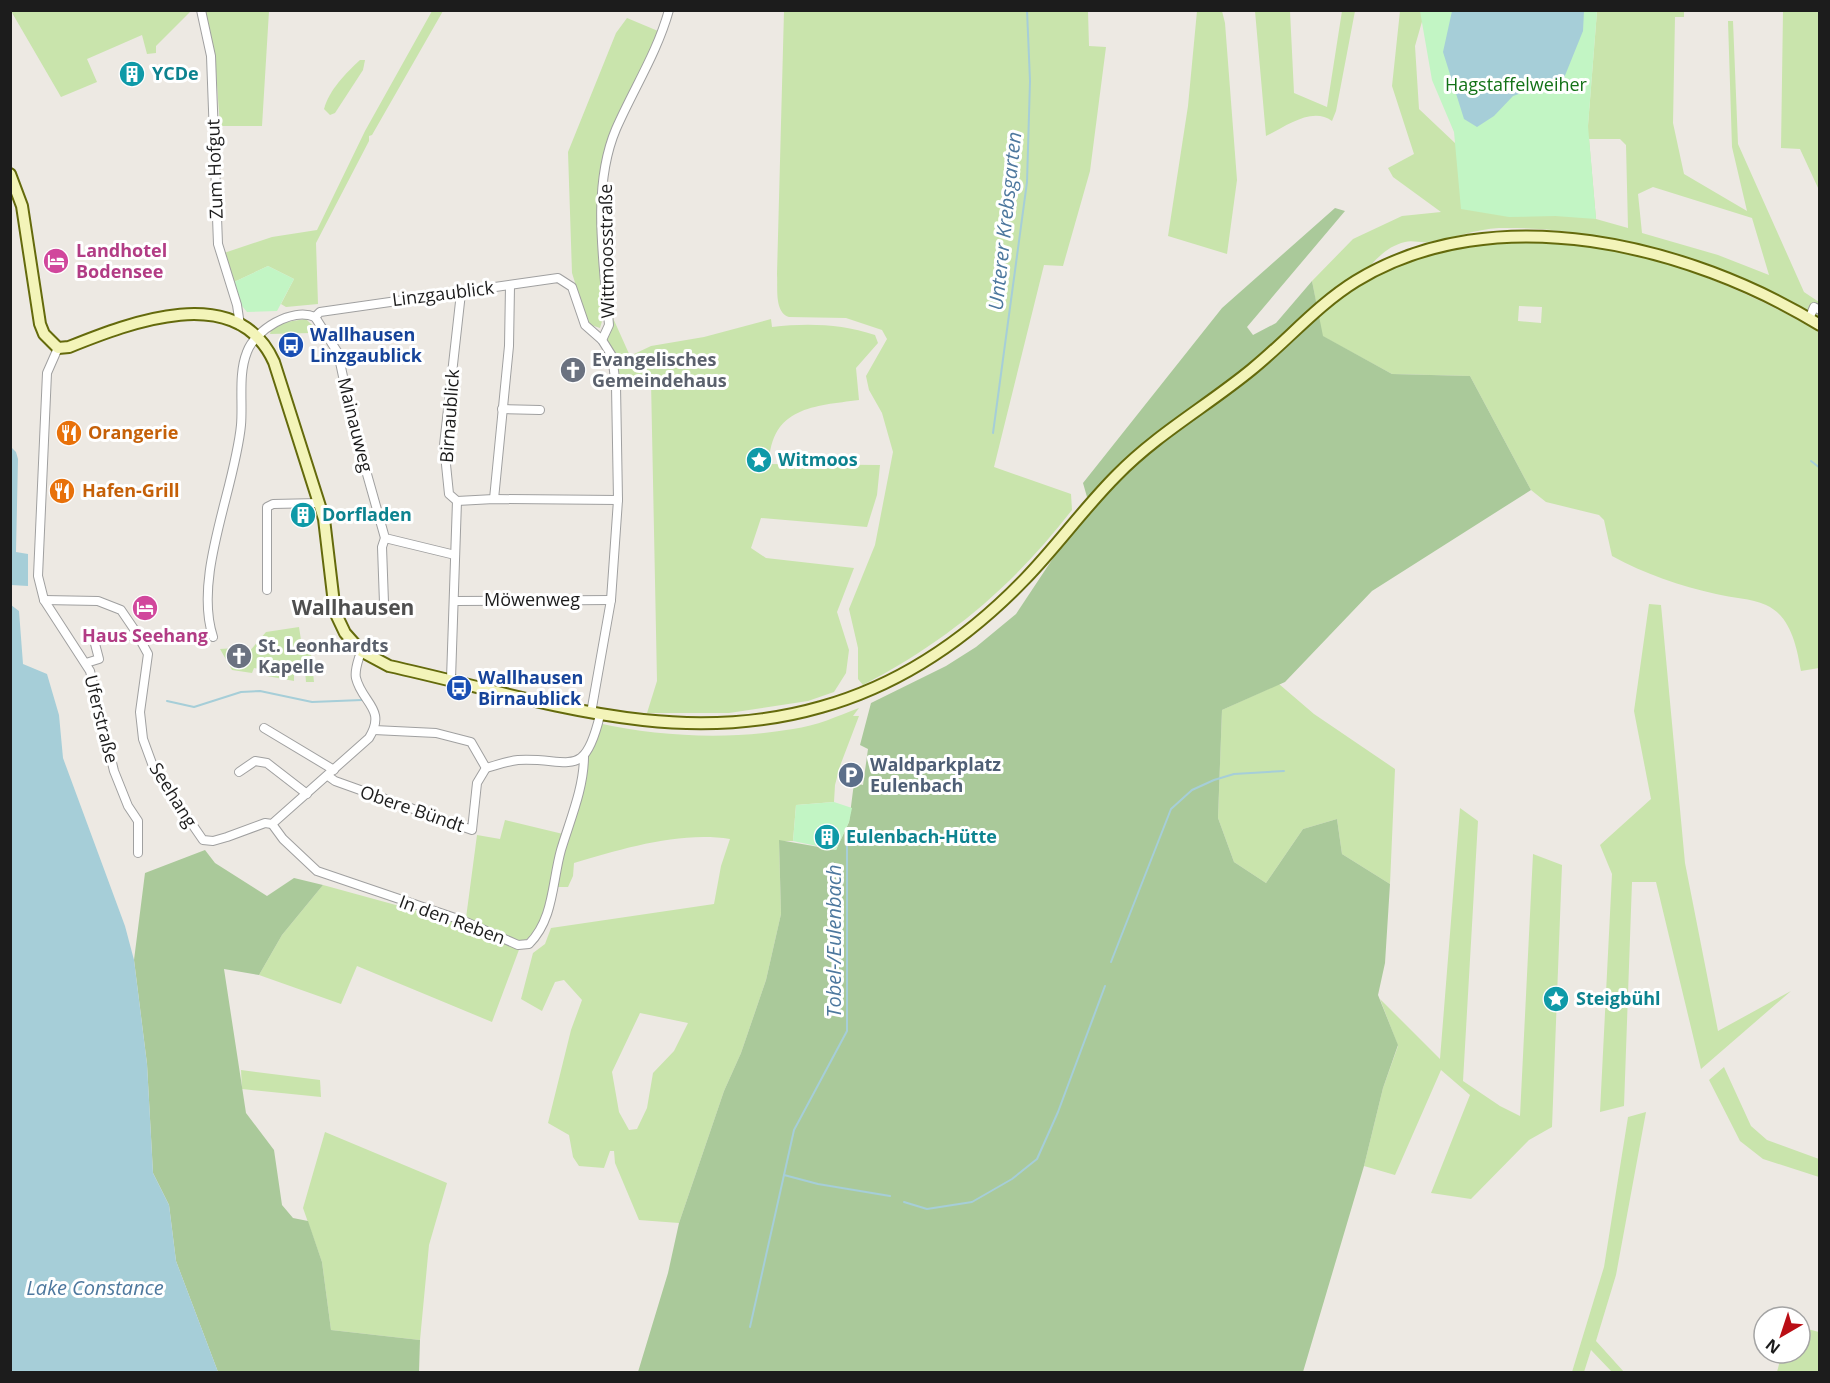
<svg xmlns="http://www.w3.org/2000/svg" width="1830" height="1383" font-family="'Open Sans',sans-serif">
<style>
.grass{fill:#c9e4ac;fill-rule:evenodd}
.forest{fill:#aac99a}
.park{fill:#c2f5c4}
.water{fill:#a6ced8}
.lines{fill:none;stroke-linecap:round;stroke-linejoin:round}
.stream{stroke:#a6ced8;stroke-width:2}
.street-casing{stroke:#a0a0a0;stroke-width:10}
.secondary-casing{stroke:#646a0c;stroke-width:14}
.street{stroke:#fff;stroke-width:8}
.secondary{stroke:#f3f4b9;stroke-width:10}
.labels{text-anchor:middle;stroke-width:6;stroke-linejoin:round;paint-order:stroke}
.culture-label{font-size:18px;font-weight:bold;fill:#0d838f;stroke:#fff;text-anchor:start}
.park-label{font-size:18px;fill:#137217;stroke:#fff}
.street-label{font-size:18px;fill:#1c1c1c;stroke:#fff}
.hotel-label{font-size:18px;font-weight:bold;fill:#b23c85;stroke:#fff;text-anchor:start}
.transit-label{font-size:18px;font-weight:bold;fill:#164399;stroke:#fff;text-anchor:start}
.worship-label{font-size:18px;font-weight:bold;fill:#5b616d;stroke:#fff;text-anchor:start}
.food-label{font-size:18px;font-weight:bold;fill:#c56008;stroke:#fff;text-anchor:start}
.service-label{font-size:18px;font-weight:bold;fill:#4e5e75;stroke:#fff;text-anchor:start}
.water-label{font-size:20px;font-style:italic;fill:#4d789e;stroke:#fff}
.quarter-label{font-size:21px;font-weight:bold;fill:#4f4f4f;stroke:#fff}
</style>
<rect width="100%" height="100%" fill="#ede9e3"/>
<g class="grass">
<path d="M204 10 269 11 262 126H220L215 56Z"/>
<path d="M11 11H191L156 46V53L147 54 142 35 87 59 97 82 61 97Z"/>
<path d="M432 11H443L372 135 369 136V141L316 243 318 304 286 307 281 304 294 279 268 266 234 282 224 253 272 237 317 230 365 131Z"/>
<path d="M784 11H1088L1089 46 1106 47 1090 171 1063 266 1044 265 994 467 1071 494 1072 510C1012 587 949 640 863 685L858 679V648L849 609 875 545 893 452 882 413 869 390 866 376 887 339 882 330 846 318 789 317C774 312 778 288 777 274Z"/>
<path d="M1197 11H1222L1225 23 1237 180 1227 254 1168 236 1188 106Z"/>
<path d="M1255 11H1290L1294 93 1327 107 1342 11H1355L1336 111 1332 121C1312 106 1285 127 1266 136Z"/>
<path d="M1400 11H1425L1415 46 1419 109 1456 144 1588 125 1597 11H1684V17H1675L1673 123 1684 174 1747 211 1732 147 1728 21H1733L1738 144 1804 292 1819 302V319C1726 264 1608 226 1499 228 1476 229 1452 239 1428 242 1421 243 1412 240 1405 242 1389 246 1380 255 1369 267 1359 277 1330 293 1316 302L1312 281 1353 239 1402 216 1441 212 1393 177 1388 168 1414 154 1392 86ZM1589 139H1620L1626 145 1628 228 1596 219ZM1653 187 1752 218 1769 275 1718 255 1642 233 1638 194Z"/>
<path d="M1783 11H1819V190L1800 149 1781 148Z"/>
<path d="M627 18 658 31C643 73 612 113 603 157 591 209 600 266 603 318L600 328 588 324 572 273 568 152 616 33Z"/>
<path d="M360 60H365L363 70 335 113 330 115 324 109C329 90 346 73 360 60Z"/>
<path d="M1487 241C1508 241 1530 239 1551 241 1646 248 1738 285 1819 332V668L1801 671C1797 648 1791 616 1766 605 1751 598 1732 598 1716 594 1680 586 1645 574 1612 556L1604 520 1599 515 1546 502 1531 490 1470 376 1392 374 1322 336 1318 314 1357 284 1418 255ZM1519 306 1542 307 1541 323 1518 321Z"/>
<path d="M613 318 630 356 651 346 704 337 771 319 772 327C808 323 841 324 875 335L878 343 856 368 859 400C814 406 771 407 769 464L880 465 877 495 867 527 761 518 751 548 766 558 854 568 837 612 849 650 846 673 834 692 808 701 729 713H647L657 681 651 381 616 386 606 339 611 332Z"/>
<path d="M306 319 314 327 311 333 270 334 271 330 286 322Z"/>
<path d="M1649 604 1661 605 1685 863 1718 1031 1791 991 1701 1069 1656 882H1632L1624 1106 1600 1112 1612 874 1600 845 1651 799 1634 711Z"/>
<path d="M299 627 303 653 311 654 314 682H306L305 671 294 670V681L267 676 265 670 254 668 252 673 232 670 220 649 235 648 232 659 242 663 244 653H248L266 632Z"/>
<path d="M1279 684 1314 714 1395 769 1390 884 1342 854 1337 819 1303 829 1266 883 1234 862 1218 818 1222 710Z"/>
<path d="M859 708 853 716H859L840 766 835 785 834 802 796 805 793 841H779L781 914 766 980 741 1053 724 1091 679 1223 639 1220 615 1163 614 1151H610L604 1168 579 1166 573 1157 569 1135 548 1123 571 1030 582 1000 564 980 555 982 542 1011 521 999 533 953 545 944 551 928 714 904 721 866 730 839C679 831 622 849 574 863L573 876 568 887H554L585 756 598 723C661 737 729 740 793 729 816 726 838 716 859 708ZM640 1013 688 1023 674 1051 653 1073 647 1108 637 1129 629 1130 619 1112 612 1072Z"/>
<path d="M1460 808 1478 821 1463 1081 1500 1106 1520 1116 1533 854 1562 865 1552 1127 1529 1140 1471 1199 1431 1193 1470 1095 1441 1070 1395 1175 1364 1166 1383 1088 1398 1046 1380 999 1440 1059Z"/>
<path d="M505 820 563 834C557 862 550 930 522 942L466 918 477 835 500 839Z"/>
<path d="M323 885 465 924 520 947 492 1022 357 966 341 1004 259 975 282 935Z"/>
<path d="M1724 1067 1751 1126 1767 1140 1819 1159V1177L1763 1159 1740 1141 1709 1080Z"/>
<path d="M241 1070 320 1080 321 1097 242 1089Z"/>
<path d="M1646 1112 1616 1275 1596 1341 1624 1372H1612L1591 1350 1584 1372H1572L1604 1267 1628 1117Z"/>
<path d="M325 1132 447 1183 429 1245 420 1340 331 1330 322 1262 303 1208Z"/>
<path d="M1800 1327 1819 1332V1372H1777L1782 1353H1800Z"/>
</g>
<g class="forest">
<path d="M1335 208 1345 211 1247 327 1253 335 1276 323 1312 281 1323 336 1392 374 1470 376 1531 490 1372 591 1285 682 1222 710 1218 818 1234 862 1266 883 1303 829 1337 819 1342 854 1390 884 1385 963 1378 995 1398 1045 1383 1088 1364 1166 1303 1372H638L668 1273 679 1223 724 1091 741 1053 766 980 781 914 779 840 836 850 849 822 854 783 863 785 868 749 860 745 871 703 946 666 976 647 1016 614 1089 504 1083 483 1222 308Z"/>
<path d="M205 850 215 863 267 896 294 878 323 885 282 935 259 975 224 969 246 1113 274 1150 282 1205 293 1218 308 1221 322 1262 331 1330 420 1340 419 1372H218L176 1261 169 1205 153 1173 147 1064 134 960 145 873Z"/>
</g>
<g class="park">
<path d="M1420 11H1597L1588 126 1596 219 1555 216 1509 217 1461 209 1454 132 1432 80Z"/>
<path d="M268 266 294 279 277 311 247 312 242 306 234 282Z"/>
<path d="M834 802 852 808 849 822 836 850 793 841 796 805Z"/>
</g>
<g class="water">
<path d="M1452 11H1584L1583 31 1564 78 1513 96 1494 116 1477 127 1464 119 1443 52Z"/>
<path d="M11 447 16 452 18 459 16 552 28 554V586L11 585Z"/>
<path d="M11 605 19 611 23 664 47 674 59 715 63 758 125 926 134 960 147 1064 153 1173 169 1205 176 1261 218 1372H11Z"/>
</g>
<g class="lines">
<g class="stream">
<path d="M993 433 1027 182 1030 81 1027 10"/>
<path d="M1811 461 1820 468"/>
<path d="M167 701 194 707 241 692 260 691 312 702 362 700"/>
<path d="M847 836V1031L794 1130 784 1175 818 1184 890 1196"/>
<path d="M1111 962 1171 809 1192 790 1214 780 1234 774 1284 771"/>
<path d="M904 1202 927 1209 972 1202 1012 1179 1037 1159 1058 1112 1105 986"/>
<path d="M750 1327 784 1175"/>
</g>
<g class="street-casing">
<g id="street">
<path d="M201 10 211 56 218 244 237 305 240 325"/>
<path d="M315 317 320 312 558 278 572 287 585 325 602 340 612 356 616 386 618 500 611 600 591 713"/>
<path d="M315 317 338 353 354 428 385 538 455 555"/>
<path d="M1809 319 1814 307 1820 310"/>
<path d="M602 340 609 325C604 263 591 188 616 129 634 88 657 53 669 10"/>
<path d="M58 348 47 373 38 576 44 600 90 671 114 771 128 806 138 821V853"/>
<path d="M502 409 540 410"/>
<path d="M494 499 509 346 510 286"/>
<path d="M457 501 494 499 618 500"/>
<path d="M267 590V507L273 504 319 503"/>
<path d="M44 600 98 601 121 610 136 632 148 654 140 712 143 739 154 769 203 840 213 841 227 837 265 823 272 824 369 738C387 709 362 703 356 678 354 670 359 659 361 651"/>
<path d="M454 601 611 600"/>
<path d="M384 603 382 547 385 538"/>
<path d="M213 637C193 576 235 489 241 425 243 402 238 374 247 352 255 330 292 307 315 317"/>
<path d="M86 663 99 659 94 640 137 635"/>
<path d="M451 679 457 501 449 494 444 445 461 293"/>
<path d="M264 728 334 770"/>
<path d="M374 730 436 733 471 742 486 768C497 765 508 761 518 760 570 757 584 782 600 715"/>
<path d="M239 772 255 761 267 763 307 794"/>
<path d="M328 776 335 781 472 830 477 783 486 768"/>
<path d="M272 824 283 839 317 871 464 921 518 945 529 944C554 919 552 882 561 850 570 820 584 788 584 756"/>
</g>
</g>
<g class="secondary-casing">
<path id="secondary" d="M10 174 22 206 40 324 44 334 58 348 69 347C129 323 237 280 274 362L324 519 335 612 345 633 361 651 389 666C535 698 671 750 821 707 900 685 969 637 1025 579 1057 546 1084 508 1117 475 1157 434 1207 406 1251 370 1287 341 1317 305 1356 281 1495 196 1689 245 1820 325"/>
</g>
<use href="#street" class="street"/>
<use href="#secondary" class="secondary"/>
</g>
<defs>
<g id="building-disc" transform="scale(1.35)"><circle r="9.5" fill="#0f9aa8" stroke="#fff"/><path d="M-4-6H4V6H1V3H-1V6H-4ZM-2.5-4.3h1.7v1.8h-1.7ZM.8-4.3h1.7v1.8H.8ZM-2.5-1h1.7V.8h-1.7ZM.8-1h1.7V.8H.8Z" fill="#fff"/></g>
<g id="hotel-disc" transform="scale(1.35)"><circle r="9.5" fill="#d1479c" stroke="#fff"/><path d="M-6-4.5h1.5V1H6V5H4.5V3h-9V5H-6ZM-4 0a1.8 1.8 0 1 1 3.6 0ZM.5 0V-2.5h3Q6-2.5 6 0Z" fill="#fff"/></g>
<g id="bus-disc" transform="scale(1.35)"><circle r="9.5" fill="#1a4fb4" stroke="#fff"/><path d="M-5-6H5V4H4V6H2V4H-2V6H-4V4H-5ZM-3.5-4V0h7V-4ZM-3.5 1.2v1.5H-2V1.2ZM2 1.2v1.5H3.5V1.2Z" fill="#fff"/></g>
<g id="church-disc" transform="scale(1.35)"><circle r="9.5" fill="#6b7280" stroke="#fff"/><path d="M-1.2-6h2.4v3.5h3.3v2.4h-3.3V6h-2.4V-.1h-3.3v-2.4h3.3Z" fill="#fff"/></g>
<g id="restaurant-disc" transform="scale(1.35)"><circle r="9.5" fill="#e8710a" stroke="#fff"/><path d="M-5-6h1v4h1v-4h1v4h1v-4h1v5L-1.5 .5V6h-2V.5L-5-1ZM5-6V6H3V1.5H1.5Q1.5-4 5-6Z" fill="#fff"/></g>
<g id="sight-disc" transform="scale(1.35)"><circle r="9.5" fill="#0f9aa8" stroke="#fff"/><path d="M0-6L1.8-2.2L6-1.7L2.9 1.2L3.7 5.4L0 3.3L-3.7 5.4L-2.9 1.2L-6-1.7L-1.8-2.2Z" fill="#fff"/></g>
<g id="parking-disc" transform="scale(1.35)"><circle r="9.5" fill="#5c6f8a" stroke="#fff"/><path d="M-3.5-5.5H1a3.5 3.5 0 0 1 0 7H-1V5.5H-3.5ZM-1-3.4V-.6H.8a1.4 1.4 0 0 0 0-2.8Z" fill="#fff"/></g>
</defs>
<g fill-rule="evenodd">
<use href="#building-disc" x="132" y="74"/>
<use href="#hotel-disc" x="56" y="261"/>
<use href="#bus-disc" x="291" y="345"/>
<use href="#church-disc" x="573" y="370"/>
<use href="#restaurant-disc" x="69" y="433"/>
<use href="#sight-disc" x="759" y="460"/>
<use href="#restaurant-disc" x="62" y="491"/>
<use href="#building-disc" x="303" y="515"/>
<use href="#hotel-disc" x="145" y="608"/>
<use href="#church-disc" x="239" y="656"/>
<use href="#bus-disc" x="459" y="688"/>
<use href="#parking-disc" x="851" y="775"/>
<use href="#building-disc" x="827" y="837"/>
<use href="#sight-disc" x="1556" y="999"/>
</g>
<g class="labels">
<g class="culture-label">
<text x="152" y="80">YCDe</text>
<text x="778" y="466">Witmoos</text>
<text x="322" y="521">Dorfladen</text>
<text x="846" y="843">Eulenbach-Hütte</text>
<text x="1576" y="1005">Steigbühl</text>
</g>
<g class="park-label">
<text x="1516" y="91">Hagstaffelweiher</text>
</g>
<g class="street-label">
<text transform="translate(215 169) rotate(-92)" y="6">Zum Hofgut</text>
<text transform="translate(607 251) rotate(-91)" y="6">Wittmoosstraße</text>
<text transform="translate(443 294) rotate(-7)" y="6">Linzgaublick</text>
<text transform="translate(450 416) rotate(-86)" y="6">Birnaublick</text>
<text transform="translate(355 425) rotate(76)" y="6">Mainauweg</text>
<text x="532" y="606">Möwenweg</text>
<text transform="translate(101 719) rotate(76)" y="6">Uferstraße</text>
<text transform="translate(173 795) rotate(58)" y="6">Seehang</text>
<text transform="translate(412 809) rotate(19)" y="6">Obere Bündt</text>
<text transform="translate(452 920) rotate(20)" y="6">In den Reben</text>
</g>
<g class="hotel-label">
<text x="76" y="257">Landhotel<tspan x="76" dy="21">Bodensee</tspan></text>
<text x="145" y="642" text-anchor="middle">Haus Seehang</text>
</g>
<g class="transit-label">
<text x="310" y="341">Wallhausen<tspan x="310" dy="21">Linzgaublick</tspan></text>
<text x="478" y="684">Wallhausen<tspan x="478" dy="21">Birnaublick</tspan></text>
</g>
<g class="worship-label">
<text x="592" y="366">Evangelisches<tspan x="592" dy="21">Gemeindehaus</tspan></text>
<text x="258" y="652">St. Leonhardts<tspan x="258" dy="21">Kapelle</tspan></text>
</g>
<g class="food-label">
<text x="88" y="439">Orangerie</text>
<text x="82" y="497">Hafen-Grill</text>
</g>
<g class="service-label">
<text x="870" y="771">Waldparkplatz<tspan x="870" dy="21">Eulenbach</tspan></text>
</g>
<g class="water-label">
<text transform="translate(1005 221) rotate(-84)" y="7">Unterer Krebsgarten</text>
<text transform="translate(834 941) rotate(-90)" y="7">Tobel-/Eulenbach</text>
<text x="95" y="1295">Lake Constance</text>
</g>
<g class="quarter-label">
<text x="353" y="615">Wallhausen</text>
</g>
</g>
<rect width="1830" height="1383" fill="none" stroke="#1c1c1c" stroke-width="24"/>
<g transform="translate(1782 1335) rotate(219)"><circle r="28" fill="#ffffff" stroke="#a4a4a4" stroke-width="1.5"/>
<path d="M0-4.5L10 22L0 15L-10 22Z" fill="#ba0e15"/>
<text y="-9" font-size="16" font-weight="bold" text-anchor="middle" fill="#1c1c1c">N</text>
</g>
</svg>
